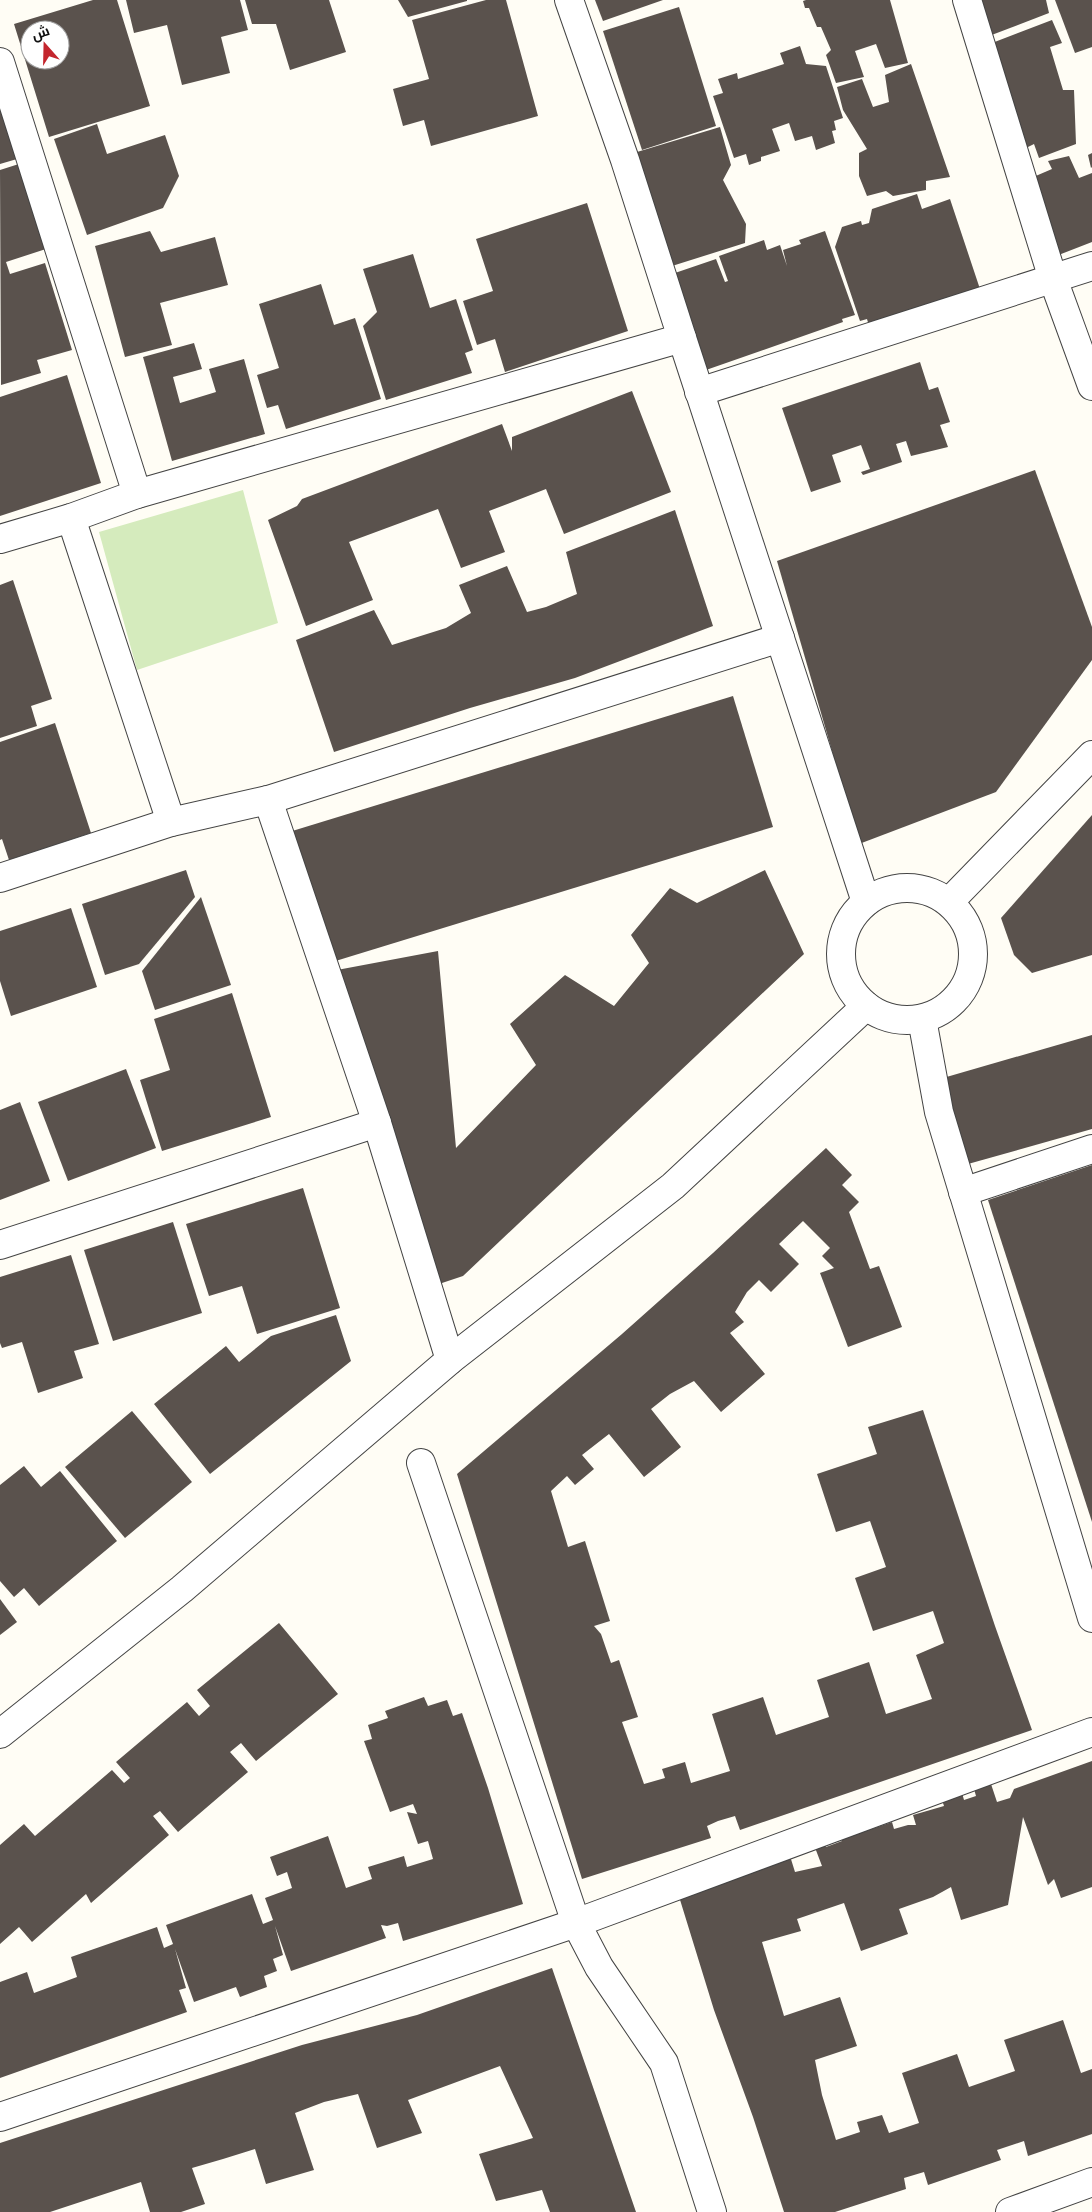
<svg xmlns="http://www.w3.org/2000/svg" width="1092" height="2212" font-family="Literata,Cairo,serif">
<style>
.green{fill:#d5ebbd}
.building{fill:#5a524d;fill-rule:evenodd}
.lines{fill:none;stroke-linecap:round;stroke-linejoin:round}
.minor-casing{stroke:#444;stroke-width:30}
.minor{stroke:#fff;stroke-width:28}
</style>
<rect width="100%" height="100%" fill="#fffdf5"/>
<path class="green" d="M243 490 278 623 137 670 99 532Z"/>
<g class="building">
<path d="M93 0H117L150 106 49 137 14 24ZM30 30H60V60H30Z"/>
<path d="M126 0H240L248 30 221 37 230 73 182 85 167 25 134 33Z"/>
<path d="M245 0H329L346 52 290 70 276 24H252Z"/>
<path d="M398 0H467V1L408 17Z"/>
<path d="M486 0H506L538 116 431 146 424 120 403 126 393 89 429 79 412 20Z"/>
<path d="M595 0H663L603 21Z"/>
<path d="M806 0H890L908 63 885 68 876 44 855 51 864 77 836 83 826 55 831 50 821 27H817L809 8H805L803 1Z"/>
<path d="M978 0H1046L1049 13 989 36Z"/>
<path d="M1055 0H1092V47L1075 53Z"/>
<path d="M679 7 716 126 642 150 603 31Z"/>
<path d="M1052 20 1062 43 1050 47 1063 90H1074L1076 144 1039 158 1034 144 1024 149 992 43Z"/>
<path d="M800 46 806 64 826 66 843 118 834 121 836 130 832 131 835 143 816 150 812 136 795 141 789 123 772 129 780 151 761 157V161L749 165 746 154 734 158 713 96 723 93 718 79 737 73 738 79 784 64 780 53Z"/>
<path d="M911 64 950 177 926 181V190L893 196 886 191 867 196 859 176V153L867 149 843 110 837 87 862 79 873 107 889 102 885 75Z"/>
<path d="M0 100 17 159 0 164Z"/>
<path d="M97 124 107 154 165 135 179 176 163 208 87 235 54 139Z"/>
<path d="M720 127 731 165 723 180 746 224 745 243 672 266 637 152Z"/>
<path d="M1092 153V167L1091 168 1088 155Z"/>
<path d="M1069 156 1079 178 1092 173V242L1056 256 1031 178 1052 169 1048 161Z"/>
<path d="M22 163 49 248 6 262 10 274 45 263 72 350 37 360 41 373 1 385 0 170Z"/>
<path d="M917 194 922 209 950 199 980 289 869 326 867 319 860 321 835 247 842 227 861 221 862 225 869 223 872 209Z"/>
<path d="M587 203 628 331 505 372 495 339 477 345 463 301 493 291 476 239Z"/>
<path d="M150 231 161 252 215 237 228 285 160 303 172 345 125 357 95 246Z"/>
<path d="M825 231 855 315 842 319 843 322 706 370 672 274 716 259 725 282 728 281 719 256 764 240 767 250 780 245 787 266 783 250 801 244 799 240Z"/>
<path d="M413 254 430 308 456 299 473 350 465 353 472 373 386 400 363 326 377 312 363 269Z"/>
<path d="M321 284 334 325 355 318 381 399 286 429 278 405 267 408 257 375 279 368 259 304Z"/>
<path d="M194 343 202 369 173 377 180 403 216 392 209 369 244 359 265 434 172 461 143 357Z"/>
<path d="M920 362 929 390 938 387 950 422 940 425 948 447 911 456 906 441 896 444 902 462 863 475 861 472 870 469 861 445 832 455 841 482 811 492 782 408Z"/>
<path d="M67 375 101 483 0 516V397Z"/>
<path d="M632 391 671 492 564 534 546 489 489 511 505 552 461 568 438 509 349 542 373 600 306 626 268 520 297 506 302 499 502 424 512 451V437Z"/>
<path d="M1035 470 1092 627V660L996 792 859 844 777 561Z"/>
<path d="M675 510 713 626 575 678 470 708 334 752 296 640 374 610 392 645 446 628 471 613 459 585 507 566 527 612 546 607 577 594 566 552Z"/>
<path d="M13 580 52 699 31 706 37 726 0 738V585Z"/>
<path d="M733 696 773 827 329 963 289 832Z"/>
<path d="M55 723 91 833 9 860 2 839 0 840V742Z"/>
<path d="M1092 815V955L1032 973 1014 955 1001 918Z"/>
<path d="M186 870 195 897 139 964 105 975 82 904Z"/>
<path d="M765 870 804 954 463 1276 436 1285 337 970 438 951 456 1148 536 1065 510 1024 565 975 614 1006 649 963 631 935 670 888 697 903Z"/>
<path d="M201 897 231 985 155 1010 142 971Z"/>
<path d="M71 908 97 987 11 1016 0 981V931Z"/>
<path d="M232 993 271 1117 162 1151 140 1080 170 1070 154 1019Z"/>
<path d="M1092 1035V1129L968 1164 943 1078Z"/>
<path d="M126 1069 156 1148 68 1181 38 1102Z"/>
<path d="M20 1102 50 1181 0 1200V1110Z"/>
<path d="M826 1148 852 1175 842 1185 859 1202 849 1212 870 1269 879 1266 902 1327 848 1347 820 1273 834 1268 822 1256 830 1248 803 1221 779 1244 799 1264 771 1292 759 1280 747 1292 735 1312 744 1322 730 1333 765 1374 721 1412 694 1381 670 1394 651 1409 681 1447 644 1477 609 1434 582 1455 594 1469 575 1485 567 1476 551 1491 568 1547 585 1541 610 1621 594 1626 601 1634 611 1663 619 1660 638 1717 622 1722 644 1784 665 1778 662 1769 685 1762 691 1783 730 1771 712 1714 763 1697 776 1735 829 1717 817 1680 869 1662 886 1714 932 1699 916 1655 944 1643 933 1611 873 1631 855 1578 886 1567 870 1521 836 1532 817 1474 877 1454 868 1427 923 1410 995 1626 1032 1730 740 1830 735 1816 718 1821 707 1826 711 1838 582 1879 457 1474 622 1334 713 1253Z"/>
<path d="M1092 1165V1522L988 1200Z"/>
<path d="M303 1188 340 1308 257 1334 242 1286 209 1296 186 1224Z"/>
<path d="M173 1222 202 1313 113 1341 84 1250Z"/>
<path d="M71 1255 99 1344 74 1351 83 1378 38 1393 22 1342 2 1348 0 1343V1277Z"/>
<path d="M336 1315 351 1361 210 1474 154 1404 226 1346 239 1362 271 1336Z"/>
<path d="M132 1411 192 1482 125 1538 65 1467Z"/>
<path d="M24 1466 41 1487 60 1471 117 1541 39 1606 24 1588 14 1597 0 1581V1485Z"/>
<path d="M0 1599 17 1622 0 1635Z"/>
<path d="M279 1623 338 1694 256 1761 241 1743 230 1752 248 1772 178 1832 160 1811 153 1816 169 1835 91 1903 86 1894 32 1942 19 1927 0 1944V1845L24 1824 35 1836 112 1770 124 1783 130 1778 116 1762 187 1702 199 1716 210 1706 197 1690Z"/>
<path d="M424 1697 428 1706 447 1700 453 1716 462 1713 488 1788 523 1904 403 1941 398 1923 387 1926 381 1925 386 1938 291 1971 275 1926 283 1955 273 1959 277 1971 264 1976 267 1987 240 1997 236 1987 194 2002 175 1949 186 1988 179 1990 187 2012 0 2078V1982L27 1972 34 1993 77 1977 71 1957 157 1927 164 1948 173 1944 166 1925 252 1894 263 1924 273 1920 265 1898 292 1888 287 1872 277 1876 270 1857 328 1836 346 1888 372 1879 368 1867 404 1856 407 1867 433 1859 428 1841 418 1844 407 1812 417 1814 413 1804 390 1812 364 1741 372 1739 368 1725 388 1718 385 1711Z"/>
<path d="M1092 1761V1887L1061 1898 1054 1879 1048 1885 1023 1817 1008 1905 961 1920 951 1887 933 1897 899 1909 908 1934 861 1951 844 1903 797 1919 801 1931 762 1942 784 2016 840 1997 857 2046 815 2060 822 2095 836 2140 860 2132 857 2122 882 2115 889 2133 919 2123 902 2073 957 2054 969 2087 1015 2071 1004 2040 1063 2020 1081 2073 1092 2069V2134L1028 2156 1024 2141 997 2150 1001 2160 928 2185 924 2172 904 2178 906 2189 835 2212H784L753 2117 714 2010 677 1890 790 1856 795 1872 822 1866 814 1845 824 1842 826 1847 842 1841 840 1835 855 1829 857 1834 892 1822 894 1829 908 1825H916L913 1815 944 1806 942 1800 962 1793 964 1800 976 1796 974 1789 991 1784 997 1802 1010 1798 1014 1789Z"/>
<path d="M552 1968 636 2212H550L542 2190 496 2201 479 2154 533 2138 500 2066 408 2100 422 2133 377 2148 358 2094 324 2102 295 2113 314 2170 266 2184 255 2149 223 2159 192 2168 205 2204 181 2212H150L141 2182 50 2212H0V2143L302 2045 417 2015Z"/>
</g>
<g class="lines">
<g class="minor-casing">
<g id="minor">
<path d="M967 0 1053 279 1092 386"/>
<path d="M0 62 137 494"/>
<path d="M682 338 866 902"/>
<path d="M699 392 1092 266"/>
<path d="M71 518 171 822"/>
<path d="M0 539 71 518 137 494 682 338 625 160 569 0"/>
<path d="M268 800 377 1123 450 1360"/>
<path d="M0 878 171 822 268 800 780 638"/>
<circle cx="907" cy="954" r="66"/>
<path d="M949 902 1092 755"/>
<path d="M922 1019 939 1112 1092 1618"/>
<path d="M963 1192 1092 1149"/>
<path d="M0 1245 377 1123"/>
<path d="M421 1463 576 1923 599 1967 664 2063 712 2212"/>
<path d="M0 1734 182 1589 450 1360 673 1186 866 1006"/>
<path d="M0 2117 576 1923 1092 1732"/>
<path d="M1010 2212 1092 2182"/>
</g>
</g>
<use href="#minor" class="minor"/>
</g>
<g transform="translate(45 45) rotate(340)"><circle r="24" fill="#ffffff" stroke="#a0a0a0"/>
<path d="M0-4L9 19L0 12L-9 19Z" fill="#c4262e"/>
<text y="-8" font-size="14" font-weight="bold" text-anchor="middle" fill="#111111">ش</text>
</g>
</svg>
